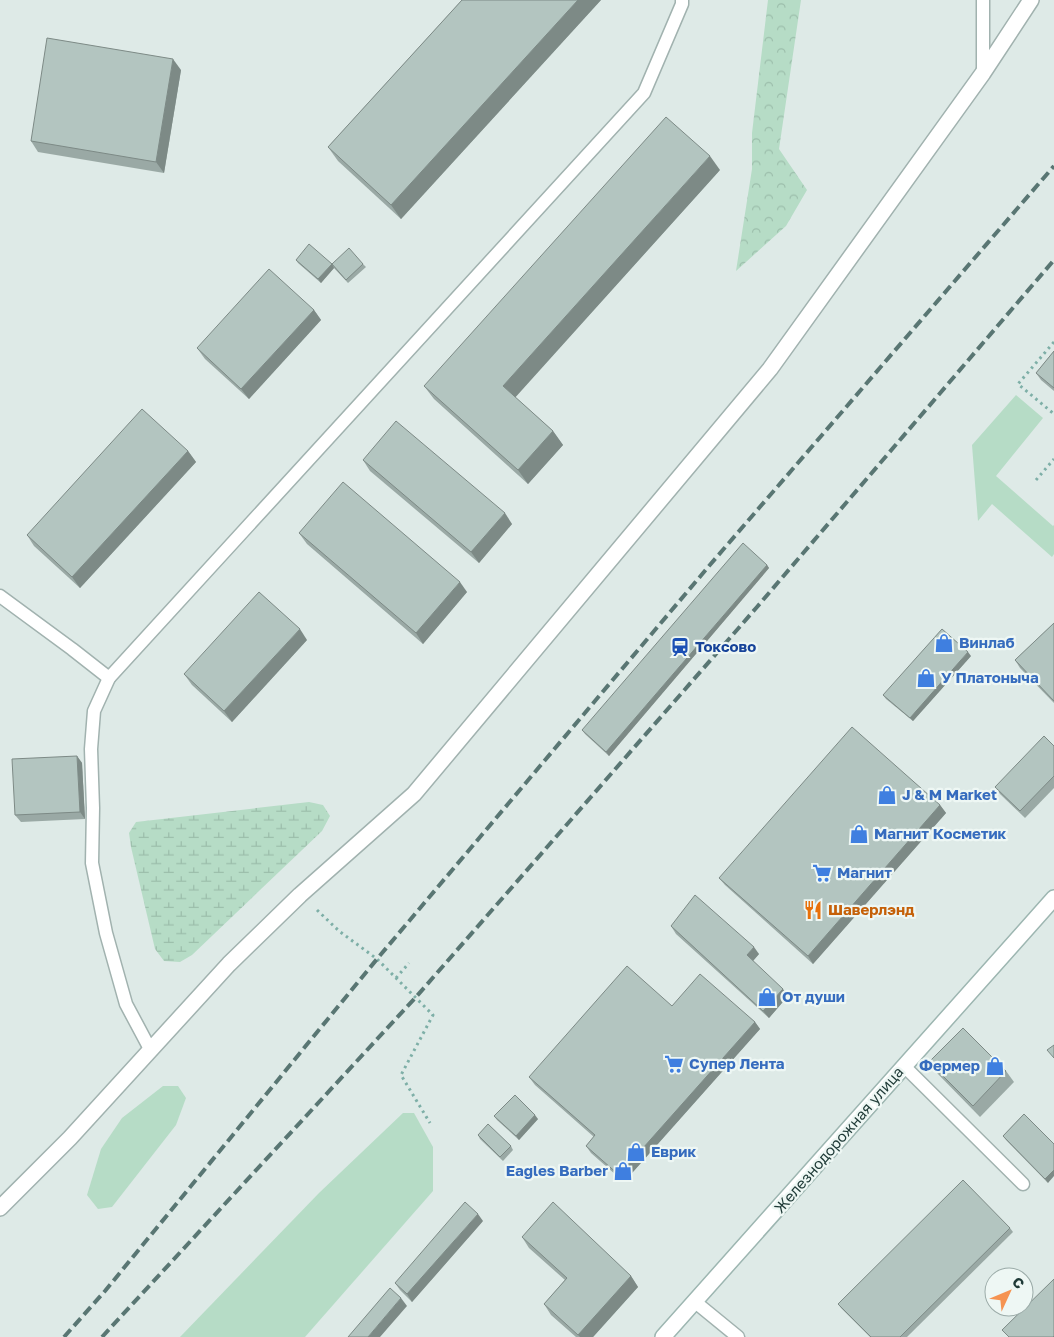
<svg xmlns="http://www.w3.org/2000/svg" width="1054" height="1337" font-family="'Golos Text',sans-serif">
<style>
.grass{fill:#b6dcc6}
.forest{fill:url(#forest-crowns)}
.wetland{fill:url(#wetland-marsh)}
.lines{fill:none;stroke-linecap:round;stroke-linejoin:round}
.lane-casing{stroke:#a1b2af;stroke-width:15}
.street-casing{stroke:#a1b2af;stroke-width:18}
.secondary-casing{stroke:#9db6b1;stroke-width:18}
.path{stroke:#7eafa7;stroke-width:3;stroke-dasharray:2.5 4;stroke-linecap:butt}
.lane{stroke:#fff;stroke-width:12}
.street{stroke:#fff;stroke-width:15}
.secondary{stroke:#fff;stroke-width:15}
.rail{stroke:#597673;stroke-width:4;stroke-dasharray:10 5;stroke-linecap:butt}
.wall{fill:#9aa9a5}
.shaded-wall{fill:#7d8a86}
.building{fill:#b3c5c0;stroke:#7d8a86}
.labels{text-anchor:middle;stroke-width:4.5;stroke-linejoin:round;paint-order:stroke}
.shop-label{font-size:15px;font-weight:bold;fill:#366cbe;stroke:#eef7f4;text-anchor:start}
.transit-label{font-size:15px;font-weight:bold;fill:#164399;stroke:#eef7f4;text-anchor:start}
.food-label{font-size:15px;font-weight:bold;fill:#c56008;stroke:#eef7f4;text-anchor:start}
.street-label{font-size:15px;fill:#1f3a37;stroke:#eef7f4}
</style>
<defs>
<pattern id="forest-crowns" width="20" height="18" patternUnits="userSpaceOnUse" patternTransform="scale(1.25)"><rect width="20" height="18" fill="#b6dcc6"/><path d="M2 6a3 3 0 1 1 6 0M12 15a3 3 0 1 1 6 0" fill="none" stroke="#9cbeab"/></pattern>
<pattern id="wetland-marsh" width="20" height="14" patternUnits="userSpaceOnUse" patternTransform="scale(1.25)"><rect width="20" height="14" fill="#b6dcc6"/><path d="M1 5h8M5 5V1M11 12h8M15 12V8" fill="none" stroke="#9cbeab"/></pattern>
</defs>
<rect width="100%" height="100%" fill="#deeae7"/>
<g class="grass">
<path d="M1016 395 1043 418 996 476 1053 526 1054 525V554L1052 557 992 504 978 521 972 445Z"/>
<path d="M163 1086H178L186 1098 176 1125 112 1207 98 1209 87 1195 101 1149 122 1118Z"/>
<path d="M403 1113H414L433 1147V1191L305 1337H180L319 1193Z"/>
</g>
<path class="forest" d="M768 0H801L779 149 807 190 786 226 736 271 752 169V133Z"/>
<path class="wetland" d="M309 802 323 805 330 816 322 831 192 955 180 962 164 961 155 949 131 847 129 833 136 822Z"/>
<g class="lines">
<g class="lane-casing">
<g id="lane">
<path d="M983 73V0"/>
<path d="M0 596 72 649 109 678 644 93 682 4V0"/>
<path d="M109 678 94 711 91 749 93 808 92 863 106 933 126 1004 150 1049"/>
<path d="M904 1066 1023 1184"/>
<path d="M694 1301 738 1337"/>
</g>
</g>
<g class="street-casing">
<path id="street" d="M0 1208 70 1138 229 964 300 895 414 794 770 369 983 73 1031 0"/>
</g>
<g class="secondary-casing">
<path id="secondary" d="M663 1337 1054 898"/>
</g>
<g class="path">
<path d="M1054 342 1018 384 1054 414"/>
<path d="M1036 480 1054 459"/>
<path d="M317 910 339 931 377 959 433 1015 401 1075 430 1123"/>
<path d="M396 978 409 963"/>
</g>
<use href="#lane" class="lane"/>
<use href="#street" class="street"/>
<use href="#secondary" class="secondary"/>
<g class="rail">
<path d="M64 1337 105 1291 377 959 709 566 1054 166"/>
<path d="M102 1337 416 997 757 607 1054 260"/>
</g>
</g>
<g class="wall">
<path d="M462 0H601L401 219 338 161 328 147Z"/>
<path d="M181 70 164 173 38 152 31 141Z"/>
<path d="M720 170 515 397 553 431 563 445 528 484 434 399 424 386Z"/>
<path d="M296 260 332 264H363L366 267 348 283 334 268 321 283 298 263Z"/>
<path d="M314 310 321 320 249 399 205 359 197 348Z"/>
<path d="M1054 351V391L1041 380 1036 373Z"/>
<path d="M188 451 196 462 80 588 34 546 27 535Z"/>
<path d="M363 460 512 524 479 563 370 471Z"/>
<path d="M299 533 467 592 423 644 307 544Z"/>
<path d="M767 565 769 568 609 756 585 734 582 730Z"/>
<path d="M1054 623V703L1020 668 1015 660Z"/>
<path d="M307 640 232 722 192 685 184 674Z"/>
<path d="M971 656 913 721 886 699 883 695Z"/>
<path d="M1054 746V788L1025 818 1000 794 995 787Z"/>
<path d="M77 756 82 763 85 819 21 822 15 815Z"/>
<path d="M940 805 946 813 813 964 725 885 719 878Z"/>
<path d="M671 926 759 954 753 961 788 996 769 1018 676 934Z"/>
<path d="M672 1006 755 1022 760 1029 624 1182 591 1153 586 1146 594 1137 535 1085 529 1077Z"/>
<path d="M929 1062 1006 1071 1014 1082 980 1117 937 1073Z"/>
<path d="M1024 1114 1048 1183 1006 1140 1003 1136Z"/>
<path d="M494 1116 538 1119 519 1140 497 1120Z"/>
<path d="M478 1135 511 1146 513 1150 503 1161 480 1139Z"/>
<path d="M483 1221 412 1302 400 1290 395 1283Z"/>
<path d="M1010 1228 1013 1232 907 1337H870L841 1308 838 1304Z"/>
<path d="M522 1237 631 1276 638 1287 593 1337H576L551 1315 544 1304 565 1280 529 1248Z"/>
</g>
<g class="shaded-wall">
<path d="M578 0H601L401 219 391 205Z"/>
<path d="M173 59 181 70 164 173 156 162Z"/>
<path d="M710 156 720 170 513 400 503 386Z"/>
<path d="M332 264 334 268 321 283 318 279Z"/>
<path d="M314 310 321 320 249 399 241 389Z"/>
<path d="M553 431 563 445 528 484 518 470Z"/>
<path d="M188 451 196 462 80 588 72 577Z"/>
<path d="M505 513 512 524 479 563 471 552Z"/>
<path d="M767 565 769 568 609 756 606 752Z"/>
<path d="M460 582 467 592 423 644 416 633Z"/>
<path d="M300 629 307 640 232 722 224 711Z"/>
<path d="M968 652 971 656 913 721 910 718Z"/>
<path d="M77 756 82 763 85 819 80 812Z"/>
<path d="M940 805 946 813 813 964 808 956Z"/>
<path d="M754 947 759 954 752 962 747 955Z"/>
<path d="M783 989 788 996 769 1018 763 1011Z"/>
<path d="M755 1022 760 1029 624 1182 619 1175Z"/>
<path d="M535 1115 538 1119 519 1140 516 1136Z"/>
<path d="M1054 1170V1176L1048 1183 1045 1179Z"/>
<path d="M478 1214 483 1221 412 1302 407 1294Z"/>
<path d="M631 1276 638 1287 593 1337H580L578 1335Z"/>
<path d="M401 1298 407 1306 380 1337H368Z"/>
</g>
<g class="building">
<path d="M462 0H578L391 205 328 147Z"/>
<path d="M47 38 173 59 156 162 31 141Z"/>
<path d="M666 117 710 156 503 386 553 431 518 470 424 386Z"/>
<path d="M309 244 332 264 349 248 363 264 346 280 332 264 318 279 296 260Z"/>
<path d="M269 269 314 310 241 389 197 348Z"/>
<path d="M1054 351V388L1036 373Z"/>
<path d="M142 409 188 451 72 577 27 535Z"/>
<path d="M396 421 505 513 471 552 363 460Z"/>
<path d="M343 482 460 582 416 633 299 533Z"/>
<path d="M743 543 767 565 606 752 582 730Z"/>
<path d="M259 592 300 629 224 711 184 674Z"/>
<path d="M1054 623V701L1015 660Z"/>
<path d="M942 629 968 652 910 718 883 695Z"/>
<path d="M852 727 940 805 808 956 719 878Z"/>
<path d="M1044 736 1054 746V776L1020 811 995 787Z"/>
<path d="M77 756 80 812 15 815 12 759Z"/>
<path d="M695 895 754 947 747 955 783 989 763 1011 671 926Z"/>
<path d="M627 966 672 1006 700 974 755 1022 619 1175 586 1146 595 1135 529 1077Z"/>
<path d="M963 1028 1006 1071 973 1106 929 1062Z"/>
<path d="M1054 1045V1058L1047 1050Z"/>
<path d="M515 1095 535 1115 516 1136 494 1116Z"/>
<path d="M1024 1114 1054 1144V1170L1045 1179 1003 1136Z"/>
<path d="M488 1124 511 1146 500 1157 478 1135Z"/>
<path d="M963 1180 1010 1228 900 1337H871L838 1304Z"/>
<path d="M465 1202 478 1214 407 1294 395 1283Z"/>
<path d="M553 1202 631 1276 578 1335 544 1304 567 1278 522 1237Z"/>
<path d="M1054 1279V1336L1053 1337H1009L1002 1330Z"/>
<path d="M390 1288 401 1298 368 1337H348Z"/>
</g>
<defs>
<g id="shop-bare" transform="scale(1.5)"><path d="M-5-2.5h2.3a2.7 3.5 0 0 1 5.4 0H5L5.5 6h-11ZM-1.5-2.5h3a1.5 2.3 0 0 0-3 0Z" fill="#3f7fe0" stroke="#eef7f4" stroke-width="2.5" paint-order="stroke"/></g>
<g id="station-bare" transform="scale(1.5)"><path d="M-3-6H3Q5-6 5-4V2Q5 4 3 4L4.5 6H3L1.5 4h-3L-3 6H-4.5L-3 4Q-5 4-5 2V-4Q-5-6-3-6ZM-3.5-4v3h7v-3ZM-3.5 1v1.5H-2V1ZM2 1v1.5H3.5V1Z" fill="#1a4fb4" stroke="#eef7f4" stroke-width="2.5" paint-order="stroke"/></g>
<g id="supermarket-bare" transform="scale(1.5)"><path d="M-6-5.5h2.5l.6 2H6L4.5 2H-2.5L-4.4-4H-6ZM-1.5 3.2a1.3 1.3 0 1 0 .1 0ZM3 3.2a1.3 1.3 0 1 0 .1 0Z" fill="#3f7fe0" stroke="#eef7f4" stroke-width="2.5" paint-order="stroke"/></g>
<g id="restaurant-bare" transform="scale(1.5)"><path d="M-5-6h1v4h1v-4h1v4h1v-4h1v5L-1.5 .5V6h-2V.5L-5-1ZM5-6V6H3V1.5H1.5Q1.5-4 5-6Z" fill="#e8710a" stroke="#eef7f4" stroke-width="2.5" paint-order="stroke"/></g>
</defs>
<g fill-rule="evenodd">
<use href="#shop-bare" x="944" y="643"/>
<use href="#station-bare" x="680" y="647"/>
<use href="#shop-bare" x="926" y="678"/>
<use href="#shop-bare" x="887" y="795"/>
<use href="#shop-bare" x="859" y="834"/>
<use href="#supermarket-bare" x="822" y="873"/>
<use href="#restaurant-bare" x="813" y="910"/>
<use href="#shop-bare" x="767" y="997"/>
<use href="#supermarket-bare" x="674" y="1064"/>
<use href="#shop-bare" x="995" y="1066"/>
<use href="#shop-bare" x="636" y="1152"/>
<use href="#shop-bare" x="623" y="1171"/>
</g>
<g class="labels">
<g class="shop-label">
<text x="959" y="648">Винлаб</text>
<text x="941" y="683">У Платоныча</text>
<text x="902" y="800">J &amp; M Market</text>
<text x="874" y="839">Магнит Косметик</text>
<text x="837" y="878">Магнит</text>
<text x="782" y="1002">От души</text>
<text x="689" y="1069">Супер Лента</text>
<text x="980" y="1071" text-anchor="end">Фермер</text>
<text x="651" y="1157">Еврик</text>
<text x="608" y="1176" text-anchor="end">Eagles Barber</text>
</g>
<g class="transit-label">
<text x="695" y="652">Токсово</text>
</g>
<g class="food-label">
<text x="828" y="915">Шаверлэнд</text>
</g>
<g class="street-label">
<text transform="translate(839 1140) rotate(-49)" y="5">Железнодорожная улица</text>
</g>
</g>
<g transform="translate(1009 1292) rotate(46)"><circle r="24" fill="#eef7f4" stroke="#9baba8"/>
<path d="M0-4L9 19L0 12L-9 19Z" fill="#f59351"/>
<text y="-8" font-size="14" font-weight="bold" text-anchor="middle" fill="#1f3a37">С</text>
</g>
</svg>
